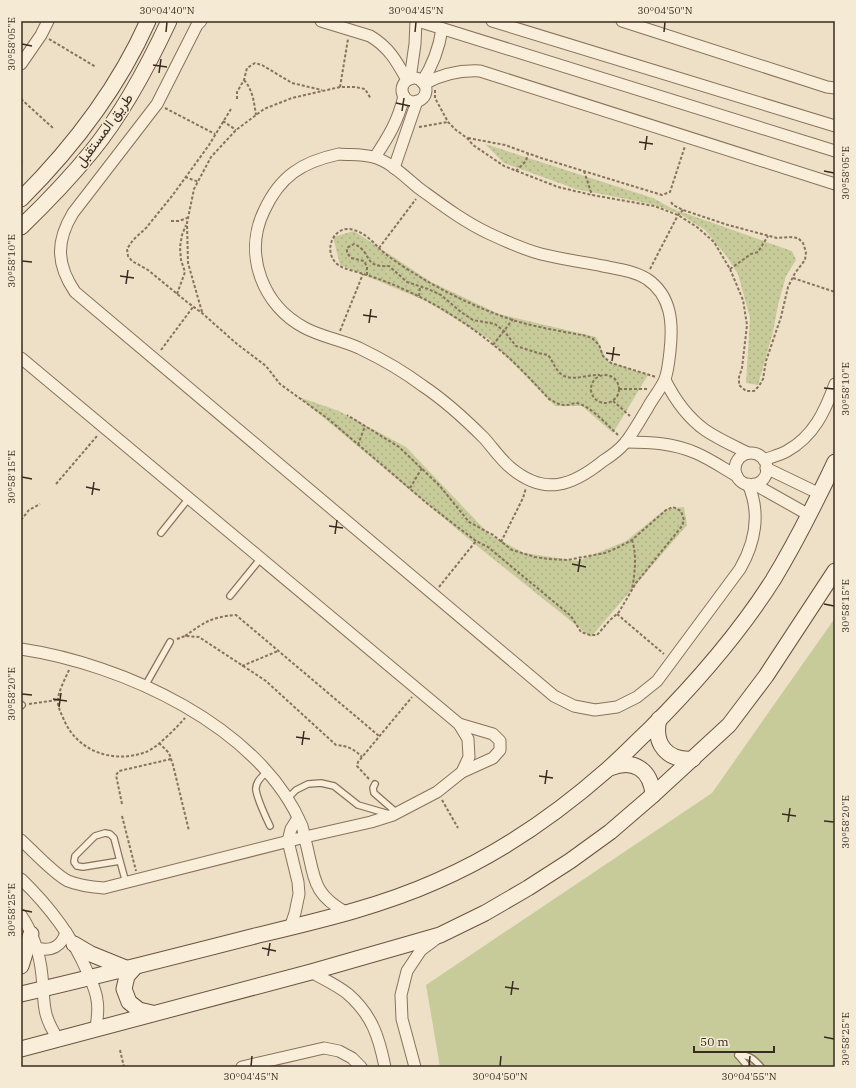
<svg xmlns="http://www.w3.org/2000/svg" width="856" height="1088" font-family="'IBM Plex Serif',Vazirmatn,serif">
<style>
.grass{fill:url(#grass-dots)}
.pitch{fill:#c7cb9a}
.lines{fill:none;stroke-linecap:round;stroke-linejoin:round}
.lane-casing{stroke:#88725c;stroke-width:8}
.street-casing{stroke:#88725c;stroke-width:13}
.secondary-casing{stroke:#6a533f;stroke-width:17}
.path{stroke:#88725c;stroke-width:2;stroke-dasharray:3 2;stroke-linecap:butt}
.lane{stroke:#f8eed9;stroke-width:5.5}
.street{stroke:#f8eed9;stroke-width:11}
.secondary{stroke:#f8eed9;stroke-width:15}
.ticks{fill:none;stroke:#392b1f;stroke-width:1.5}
.labels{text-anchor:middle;stroke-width:3;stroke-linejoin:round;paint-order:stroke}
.street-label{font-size:14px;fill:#392b1f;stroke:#f5ebd5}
.neatline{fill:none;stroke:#392b1f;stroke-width:1.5}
.ticks-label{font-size:10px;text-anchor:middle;fill:#392b1f}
</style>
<defs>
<pattern id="grass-dots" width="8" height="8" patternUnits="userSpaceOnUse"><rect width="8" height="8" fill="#c7cb9a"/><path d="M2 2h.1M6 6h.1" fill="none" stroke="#acae84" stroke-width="1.8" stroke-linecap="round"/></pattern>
</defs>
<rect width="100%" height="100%" fill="#ede0c6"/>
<g class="grass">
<path d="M485 144 653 198 673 209 792 251 796 260 786 276 778 305 773 332 758 385 746 383 750 318 738 274 725 254 705 230 680 214 651 204 576 189 504 163Z"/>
<path d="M354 231 431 282 499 314 596 337 607 361 648 375 613 433 582 406H555L489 339 426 301 340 265 333 237Z"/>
<path d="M299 397 339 411 406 447 490 535 524 553 578 561 626 541 666 509 684 507 687 525 591 637 477 546Z"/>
</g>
<path class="pitch" d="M835 618V1067H440L426 985 712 793Z"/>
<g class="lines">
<g class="lane-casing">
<g id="lane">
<path d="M161 533 189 498"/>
<path d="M230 596 261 558"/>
<path d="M145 686 170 642"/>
<path d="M21 706 22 705"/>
<path d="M267 772C262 776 255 783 256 790 257 798 266 818 270 826"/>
<path d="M375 784 373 788 374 793 397 813"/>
<path d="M287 799 296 790 308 784 321 783 334 786 358 805 389 814"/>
<path d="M120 861 114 838 110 834 105 833 95 836 75 856 74 862 77 866 83 867 120 861 126 883"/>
<path d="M738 1055C750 1055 754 1059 761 1067"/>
<path d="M738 1055 748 1067"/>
</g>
</g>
<g class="street-casing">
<g id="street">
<path d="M201 21 197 25 157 104 73 213C56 241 56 264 75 292L554 696 574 706 595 710 617 707 637 697 657 681 740 569C755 543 761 513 748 484"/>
<path d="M321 21 370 36C389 47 397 62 407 80"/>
<path d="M418 21 835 151"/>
<path d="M492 21 835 126"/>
<path d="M622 21 827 87 835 88"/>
<path d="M21 64 41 35 48 21"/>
<circle cx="414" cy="90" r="12"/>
<path d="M410 79 415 44 416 21"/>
<path d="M422 82C433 65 439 49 442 29"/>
<path d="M424 84C442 74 459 70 480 71L835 184"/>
<path d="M339 154C350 155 362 154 373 157 390 161 406 178 420 189 442 205 463 221 488 233 505 241 522 249 541 254 561 259 582 262 603 266 618 269 634 271 647 279 672 296 673 324 670 351 669 360 668 371 665 379 661 389 652 399 647 409 640 420 633 433 625 443 619 450 611 456 603 461 572 486 545 496 511 468 501 460 493 448 484 438 466 420 444 400 423 386 403 371 382 359 359 348 341 340 322 337 305 328 263 306 243 255 264 211 280 176 302 162 339 154Z"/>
<path d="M375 157C389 136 398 121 404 96"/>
<path d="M394 168 417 101"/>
<path d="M21 358 459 724 468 739 469 757 462 772 437 792 393 815 371 822 305 837 104 888C92 887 80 886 68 881 55 875 32 850 21 840"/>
<path d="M665 380C675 400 687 417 705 430 718 439 734 446 748 453"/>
<path d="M626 442C650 442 673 443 696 453 710 459 723 468 737 476"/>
<circle cx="751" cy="469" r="16"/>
<path d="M764 460C771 457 780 455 787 451 814 436 825 411 835 384"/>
<path d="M766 468 820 494"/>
<path d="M754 484 809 515"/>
<path d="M21 649C122 664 260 726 302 826 304 833 305 840 307 847 315 881 314 895 347 913"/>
<path d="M459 724 493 734 500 741V750L493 758 462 772"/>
<path d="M21 879C49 906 72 936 87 971 91 981 96 990 97 1000 99 1010 97 1019 96 1028"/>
<path d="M21 915C33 933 40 955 42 976 45 1004 41 1013 58 1039"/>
<path d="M290 928 295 913 299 894 298 882 288 841 291 829 298 818"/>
<path d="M37 948C51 952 62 946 66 932"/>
<path d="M311 972C323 979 337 985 348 994 372 1015 379 1037 385 1067"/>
<path d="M242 1067 324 1048 339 1051 352 1058 361 1067"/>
<path d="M415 1067 402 1019 401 995 407 971 421 950 437 938"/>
</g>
</g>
<g class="secondary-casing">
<g id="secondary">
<path d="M21 199C72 148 119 86 148 21"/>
<path d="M21 227C46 203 70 178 92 151 123 113 148 66 169 21"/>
<path d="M659 719C653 744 667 761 693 759"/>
<path d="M610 768C634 758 651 770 653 795"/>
<path d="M74 944 91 954 128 969"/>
<path d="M21 966 31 934"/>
<path d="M135 967 127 976 124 989 129 1002 139 1010 152 1013"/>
<path d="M21 994C99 976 177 956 255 936 317 921 379 907 437 881 499 854 557 814 608 769 622 757 635 743 649 730 695 684 738 635 773 580 796 542 816 502 835 462"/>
<path d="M21 1049 311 972 440 935 485 913 528 888 570 861 610 832 653 795 729 725 766 676 835 571"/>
</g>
</g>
<g class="path">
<path d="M49 39 96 67"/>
<path d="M244 80C253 90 254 103 256 115"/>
<path d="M340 87 348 39"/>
<path d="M435 90V98L448 122 456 130 467 138 473 145 504 166 558 187 592 195 654 206 678 215 697 227 714 242 730 269 743 300 747 325 742 368 739 377V385L746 391H754L759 386 763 379 766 361 781 317 788 287 795 273 805 260 806 252 803 243 798 238 789 237 777 238 728 225 683 210 673 205 671 202"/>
<path d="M21 99 53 128"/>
<path d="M237 99V92L244 80 247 68 255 63 262 65 292 83 322 90"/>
<path d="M165 108 215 134"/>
<path d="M231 109 209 145 172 196 146 228 133 240 127 249 128 256 132 261 148 270 187 302 202 313 237 344 266 366 280 384 327 418 429 505 476 541 488 547 571 616 581 632 590 635H597L610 620 619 612 636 583 682 526 684 520 681 511 673 507 666 510 632 540 619 547 605 553 567 560 548 559 535 557 512 550 493 535 469 522 439 485 399 447 365 426 347 415"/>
<path d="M223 121 236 130"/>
<path d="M419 127 448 122"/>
<path d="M468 138 505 145 541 158 662 195 670 192 685 146"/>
<path d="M21 161 22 162"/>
<path d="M516 171 526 161 528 154"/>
<path d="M584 171 592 195"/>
<path d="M185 177 199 182"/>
<path d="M171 221H179L187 218"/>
<path d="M379 248 416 199"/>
<path d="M650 269 678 215 683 210"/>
<path d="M730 269 751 254 758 252 768 236"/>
<path d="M367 275V267L364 261 351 258 347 253V248L354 244C373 252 362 268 389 266L407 282 428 289 441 295 461 312 473 320 495 324 504 331 516 346 538 353 548 355C552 360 554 366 558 371 568 384 587 374 600 375"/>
<path d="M793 278 835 292"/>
<path d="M177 294 185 272 181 260 180 247 182 235 186 225"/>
<path d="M419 296 420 287"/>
<path d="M202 312 188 263 187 223 194 189 211 157 236 130 264 109 292 98 340 87H355L365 89 371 99"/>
<path d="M340 331 363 274"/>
<path d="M493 345 513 319"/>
<path d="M161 350 193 307"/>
<circle cx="605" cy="389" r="14"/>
<path d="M619 389H648"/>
<path d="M613 401 630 416"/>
<path d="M618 435C608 426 590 405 576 403 573 403 570 405 567 405 560 406 555 402 549 399 534 383 519 366 502 352 475 329 445 309 414 294 397 286 381 279 363 274 356 271 346 270 340 266 321 255 332 223 354 230 365 233 373 242 380 249 392 260 407 269 420 277 452 296 484 311 519 322 541 328 565 332 587 336L593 339 599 345 603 356 611 363 656 377"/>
<path d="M358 445 365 426"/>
<path d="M56 484 97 436"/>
<path d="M410 488 422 468"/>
<path d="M21 520 29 510 40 504"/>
<path d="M632 540C637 555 635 573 632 589"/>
<path d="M501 542 523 498 526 488"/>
<path d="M439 587 476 541"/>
<path d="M617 614 664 654"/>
<path d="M185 636C205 622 211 617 236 615L379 736"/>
<path d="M177 639 185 636 199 637 266 681 336 745C348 746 354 749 362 757"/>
<path d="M242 666 278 651"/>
<path d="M69 670C65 679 59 690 58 699 57 706 61 713 64 720 78 752 114 764 146 752 157 748 177 727 185 718"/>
<path d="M29 704 57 700"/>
<path d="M159 743 169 753 173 765 189 831"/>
<path d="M369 779 357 766 358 762 412 697"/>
<path d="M442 800 458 828"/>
<path d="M122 804 116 775 119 771 171 759"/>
<path d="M122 816 136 871"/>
<path d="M120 1050 124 1067"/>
</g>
<use href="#lane" class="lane"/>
<use href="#street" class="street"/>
<use href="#secondary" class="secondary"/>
</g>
<path class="ticks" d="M166 32 167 22M415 32 416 22M664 32 665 22M22 44 32 46M153 65 167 67M159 73 161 59M396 103 410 106M402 111 404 98M639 142 653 144M645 150 647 136M824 171 834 173M22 261 32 262M120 276 134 278M126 284 128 270M363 315 377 317M369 323 371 309M606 353 620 355M612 361 614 347M824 388 834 389M22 477 32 479M86 487 100 490M92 495 94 482M329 526 343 528M335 534 337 520M572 564 586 567M578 572 580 559M824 604 834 606M22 694 32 695M53 699 67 701M59 707 61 693M296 737 310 739M302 745 304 731M539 776 553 778M545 784 547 770M782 814 796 816M824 821 834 822M788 822 790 808M22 910 32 912M262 948 276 951M268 956 270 943M505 987 519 989M511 995 513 981M824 1037 834 1039M251 1066 252 1056M500 1066 501 1056M749 1066 750 1056"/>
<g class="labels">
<g class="street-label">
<text transform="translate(104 130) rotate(-54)" y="5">طريق المستقبل</text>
</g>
</g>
<rect width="856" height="1088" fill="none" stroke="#f5ebd5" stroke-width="44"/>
<path d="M694 1046v6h80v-6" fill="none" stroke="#392b1f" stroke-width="2"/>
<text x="700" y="1046" font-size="12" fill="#392b1f" stroke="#f5ebd5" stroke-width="3" paint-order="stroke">50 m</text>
<rect x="22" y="22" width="812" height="1044" class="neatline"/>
<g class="ticks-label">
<text x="167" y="14">30°04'40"N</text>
<text x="416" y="14">30°04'45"N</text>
<text x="665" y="14">30°04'50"N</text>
<text transform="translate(11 44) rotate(-90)" y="4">30°58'05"E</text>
<text transform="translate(845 173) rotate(-90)" y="4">30°58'05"E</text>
<text transform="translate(11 261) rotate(-90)" y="4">30°58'10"E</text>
<text transform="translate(845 389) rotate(-90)" y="4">30°58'10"E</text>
<text transform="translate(11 477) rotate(-90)" y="4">30°58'15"E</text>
<text transform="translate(845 606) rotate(-90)" y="4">30°58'15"E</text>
<text transform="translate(11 694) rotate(-90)" y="4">30°58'20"E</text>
<text transform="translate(845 822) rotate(-90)" y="4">30°58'20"E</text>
<text transform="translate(11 910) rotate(-90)" y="4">30°58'25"E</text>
<text transform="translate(845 1039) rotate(-90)" y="4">30°58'25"E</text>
<text x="251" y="1080">30°04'45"N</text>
<text x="500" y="1080">30°04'50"N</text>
<text x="749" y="1080">30°04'55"N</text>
</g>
</svg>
